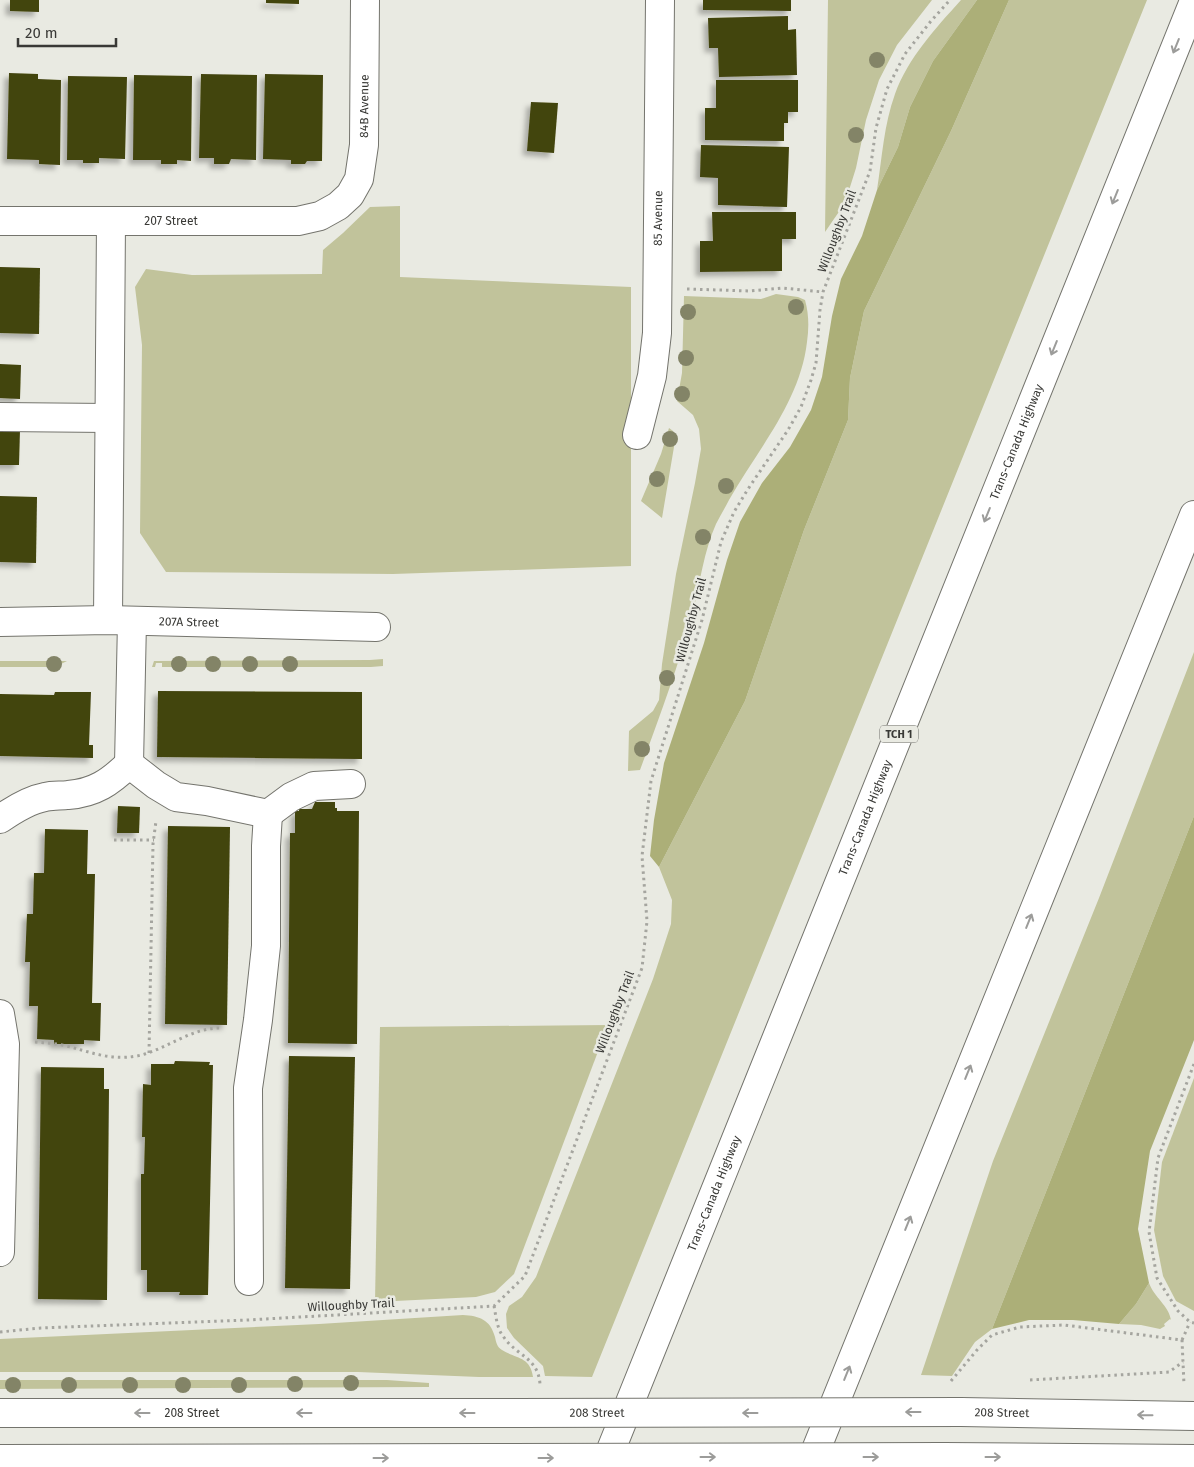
<svg xmlns="http://www.w3.org/2000/svg" width="1194" height="1467" font-family="'Fira Sans',sans-serif">
<style>
.green{fill:#c1c39b}
.forest{fill:#acaf78}
.building{fill:#43440c;filter:url(#shadow)}
.lines{fill:none;stroke-linecap:round;stroke-linejoin:round}
.minor-casing{stroke:#74746d;stroke-width:30}
.major-casing{stroke:#74746d;stroke-width:30}
.highway-casing{stroke:#74746d;stroke-width:30}
.path{stroke:#a5a59f;stroke-width:3;stroke-dasharray:2.5 4;stroke-linecap:butt}
.minor{stroke:#fff;stroke-width:28}
.major{stroke:#fff;stroke-width:28}
.highway{stroke:#fff;stroke-width:28}
.major-bridge-casing{stroke:#74746d;stroke-width:30;stroke-linecap:butt}
.major-bridge{stroke:#fff;stroke-width:28}
.tree{fill:#838467}
.oneway{stroke:#9c9c9a}
.labels{text-anchor:middle;stroke-width:5;stroke-linejoin:round;paint-order:stroke}
.shield{fill:#e9eae2;stroke:#6e6e6a;stroke-width:1}
.shield-label{font-size:11px;font-weight:bold;fill:#393936}
.street-label{font-size:12px;fill:#393936;stroke:#e9eae2}
</style>
<defs>
<filter id="shadow"><feDropShadow dx="-4.5" dy="4.5" stdDeviation="2.5" flood-color="#0004"/></filter>
</defs>
<rect width="100%" height="100%" fill="#e9eae2"/>
<g class="green">
<path d="M828 0H932L897 45 879 80 866 120 856 168 845 203 825 232Z"/>
<path d="M961 0H977L933 61 910 107 898 147 877 190C882 158 884 124 895 94 908 58 935 29 961 0Z"/>
<path d="M1009 0H1147L592 1377 545 1376 543 1366 514 1338 507 1328 506 1314 509 1306 522 1297 536 1277 653 979 671 924 672 900 659 867 745 701 804 530 848 420 850 378 864 311 951 131Z"/>
<path d="M400 206V277L631 287V566L393 574 166 572 140 533 142 345 135 287 146 269 192 275 322 274 323 250 343 233 370 207Z"/>
<path d="M776 294 798 297 805 300C809 314 809 328 807 342 800 402 758 449 729 500 725 508 720 516 716 524 704 551 700 582 693 612 679 665 659 718 640 770L628 771 629 731 653 711 659 700 662 664 676 574 695 483 701 449 699 429 693 415 677 401 682 373 684 296 761 299Z"/>
<path d="M669 428 673 431 675 441 662 518 641 501 661 454Z"/>
<path d="M1194 652V816L992 1329 975 1342 952 1376 921 1375 993 1161 1099 898Z"/>
<path d="M383 659V666L371 667H162V663H156L155 667H152L154 661 370 660Z"/>
<path d="M0 661H67L55 667H0Z"/>
<path d="M608 1025 514 1274 495 1292 476 1297 375 1302 380 1027Z"/>
<path d="M1194 1078V1311L1176 1301 1163 1276 1154 1230 1162 1162Z"/>
<path d="M1149 1283C1154 1297 1169 1306 1171 1320L1170 1319 1164 1324 1165 1326 1160 1329 1141 1325 1119 1324 1136 1304Z"/>
<path d="M463 1315C479 1316 490 1319 495 1337 496 1342 497 1347 502 1350 516 1359 530 1356 533 1377H479L358 1372H0V1339L319 1324Z"/>
<path d="M0 1380H387L429 1383V1387L0 1389Z"/>
</g>
<g class="forest">
<path d="M977 0H1009L951 131 864 311 850 378 848 420 804 530 745 701 659 867 650 856 654 820 664 763 704 643 727 560 740 522 762 483 790 447 811 410 822 377 832 316 841 279 862 236 877 190 898 147 910 107 933 61Z"/>
<path d="M1194 816V1040L1150 1151 1138 1229 1149 1283 1136 1304 1119 1324 1073 1320H1029L992 1329Z"/>
</g>
<g class="building">
<path d="M10 0H39V12L10 11Z"/>
<path d="M266 0H299V4L266 3Z"/>
<path d="M703 0H791V11L703 10Z"/>
<path d="M788 16V30L796 29 797 75 719 77 718 48H709L708 18Z"/>
<path d="M9 73 38 74V79L61 80 60 165 39 164V160L7 159Z"/>
<path d="M201 74 257 75 256 160 231 159 229 164H214V158H199Z"/>
<path d="M265 74 323 75 322 161H307L305 164H291V160L263 159Z"/>
<path d="M134 75 192 76 191 161 177 160V164H161V160H133Z"/>
<path d="M68 76 127 77 125 159 99 158V163H83V160H67Z"/>
<path d="M716 80H798V112H788V123H784V141L705 140V108H716Z"/>
<path d="M531 102 558 103 554 153 527 151Z"/>
<path d="M701 145 789 147 787 207 718 205V178L700 177Z"/>
<path d="M712 212H796V239H782V271L700 272V241H713Z"/>
<path d="M0 267 40 268 39 334 0 333Z"/>
<path d="M0 364 21 365 20 399 0 398Z"/>
<path d="M0 430H20L19 465H0Z"/>
<path d="M0 496 37 497 36 563 0 562Z"/>
<path d="M158 691 362 692V759L157 757Z"/>
<path d="M55 692H91L89 745H93V758L0 756V694L54 695Z"/>
<path d="M315 802H335V808H337V811H359L357 1044 288 1043 290 833H295V811H299V809H312Z"/>
<path d="M118 806 140 807 139 833H117Z"/>
<path d="M168 826 230 827 227 1025 165 1024Z"/>
<path d="M45 829 88 830 87 874H95L92 1003H101L100 1041 84 1040V1044H54V1040L37 1039 38 1006H29L30 962H25L27 914H33L34 873H44Z"/>
<path d="M289 1056 355 1057 350 1289 285 1288Z"/>
<path d="M175 1061 210 1062 209 1065H213L208 1295H179L180 1292H147V1270H141V1174H144L145 1137H142L143 1084 151 1085V1064H174Z"/>
<path d="M41 1067 104 1068V1089H109L107 1300 38 1299Z"/>
</g>
<g class="lines">
<g class="minor-casing">
<g id="minor">
<path id="s1" d="M0 221H298L320 216 338 206 350 195 359 179 364 145 365 0"/>
<path d="M0 417 109 418"/>
<path id="s2" d="M637 435 652 376 657 333 660 0"/>
<path d="M108 620 111 222"/>
<path id="s3" d="M0 622 108 620 376 627"/>
<path d="M129 764 132 621"/>
<path d="M0 819C13 810 29 800 45 797 53 795 61 796 68 795 95 793 110 782 129 764L156 785 176 797 207 801 268 814 291 797 314 786 351 784"/>
<path d="M0 1014 5 1044 0 1252"/>
<path d="M249 1281 248 1088 258 1020 266 946V846L268 814"/>
</g>
</g>
<g class="major-casing">
<g id="major">
<path id="s4" d="M961 1412 1194 1416"/>
<path id="s5" d="M0 1413H515"/>
<path d="M944 1457 1194 1459"/>
<path d="M0 1459 497 1458"/>
</g>
</g>
<g class="highway-casing">
<g id="highway">
<path id="s6" d="M604 1467 1194 1"/>
<path d="M809 1467 1194 515"/>
</g>
</g>
<g class="path">
<path d="M687 289 750 291 782 288 823 292"/>
<path d="M114 840H154"/>
<path d="M35 1042C44 1043 53 1043 62 1045 89 1051 108 1061 137 1056 166 1050 190 1028 220 1028"/>
<path d="M149 1053 153 844 156 821"/>
<path d="M1194 1064 1158 1158 1149 1232 1157 1278 1178 1311 1190 1322 1194 1323"/>
<path d="M494 1306C496 1316 497 1329 503 1336 516 1356 538 1357 540 1384"/>
<path d="M0 1332 41 1328 248 1320 494 1306 525 1276 642 968 647 921 642 856 651 781 702 620 721 542 734 512 748 489 788 430 801 407 811 380 816 363 820 310 823 292 870 171 876 128 887 89 905 54 931 21 950 0"/>
<path d="M1182 1340 1190 1322"/>
<path d="M1030 1380 1169 1372 1183 1362"/>
<path d="M951 1381 977 1350 992 1335 1020 1327 1064 1325 1182 1340 1184 1385"/>
</g>
<use href="#minor" class="minor"/>
<use href="#major" class="major"/>
<use href="#highway" class="highway"/>
<g class="major-bridge-casing">
<g id="major-bridge">
<path id="s7" d="M515 1413 961 1412"/>
<path d="M497 1458 944 1457"/>
</g>
</g>
<use href="#major-bridge" class="major-bridge"/>
</g>
<g class="tree">
<circle cx="877" cy="60" r="8"/>
<circle cx="856" cy="135" r="8"/>
<circle cx="796" cy="307" r="8"/>
<circle cx="688" cy="312" r="8"/>
<circle cx="686" cy="358" r="8"/>
<circle cx="682" cy="394" r="8"/>
<circle cx="670" cy="439" r="8"/>
<circle cx="657" cy="479" r="8"/>
<circle cx="726" cy="486" r="8"/>
<circle cx="703" cy="537" r="8"/>
<circle cx="54" cy="664" r="8"/>
<circle cx="179" cy="664" r="8"/>
<circle cx="213" cy="664" r="8"/>
<circle cx="250" cy="664" r="8"/>
<circle cx="290" cy="664" r="8"/>
<circle cx="667" cy="678" r="8"/>
<circle cx="642" cy="749" r="8"/>
<circle cx="351" cy="1383" r="8"/>
<circle cx="295" cy="1384" r="8"/>
<circle cx="13" cy="1385" r="8"/>
<circle cx="69" cy="1385" r="8"/>
<circle cx="130" cy="1385" r="8"/>
<circle cx="183" cy="1385" r="8"/>
<circle cx="239" cy="1385" r="8"/>
</g>
<defs><path id="oneway-shaft" d="M-6 0H5M1.5-3L5.5 0L1.5 3" fill="none" stroke-width="1.6" stroke-linecap="round" stroke-linejoin="round" transform="scale(1.25)"/></defs>
<g class="oneway">
<use href="#oneway-shaft" transform="translate(1176 46) rotate(112)"/>
<use href="#oneway-shaft" transform="translate(1115 197) rotate(112)"/>
<use href="#oneway-shaft" transform="translate(1054 348) rotate(112)"/>
<use href="#oneway-shaft" transform="translate(987 515) rotate(112)"/>
<use href="#oneway-shaft" transform="translate(1029 921) rotate(-68)"/>
<use href="#oneway-shaft" transform="translate(968 1072) rotate(-68)"/>
<use href="#oneway-shaft" transform="translate(908 1223) rotate(-68)"/>
<use href="#oneway-shaft" transform="translate(847 1373) rotate(-68)"/>
<use href="#oneway-shaft" transform="translate(913 1412) rotate(180)"/>
<use href="#oneway-shaft" transform="translate(142 1413) rotate(180)"/>
<use href="#oneway-shaft" transform="translate(304 1413) rotate(180)"/>
<use href="#oneway-shaft" transform="translate(467 1413) rotate(180)"/>
<use href="#oneway-shaft" transform="translate(750 1413) rotate(180)"/>
<use href="#oneway-shaft" transform="translate(1145 1415) rotate(-179)"/>
<use href="#oneway-shaft" transform="translate(708 1457)"/>
<use href="#oneway-shaft" transform="translate(871 1457)"/>
<use href="#oneway-shaft" transform="translate(993 1457)"/>
<use href="#oneway-shaft" transform="translate(381 1458)"/>
<use href="#oneway-shaft" transform="translate(546 1458)"/>
</g>
<g class="labels">
<rect class="shield" x="880" y="725.5" width="38" height="17" rx="4"/>
<g class="shield-label">
<text x="899" y="738">TCH 1</text>
</g>
<g class="street-label">
<text dy="4" stroke="none"><textPath href="#s1" startOffset="449">84B Avenue</textPath></text>
<text dy="4" stroke="none"><textPath href="#s2" startOffset="219">85 Avenue</textPath></text>
<text dy="4" stroke="none"><textPath href="#s1" startOffset="171">207 Street</textPath></text>
<text transform="translate(837 231) rotate(-69)" y="4">Willoughby Trail</text>
<text dy="4" stroke="none"><textPath href="#s6" startOffset="1105">Trans-Canada Highway</textPath></text>
<text transform="translate(691 620) rotate(-75)" y="4">Willoughby Trail</text>
<text dy="4" stroke="none"><textPath href="#s3" startOffset="189">207A Street</textPath></text>
<text dy="4" stroke="none"><textPath href="#s6" startOffset="700">Trans-Canada Highway</textPath></text>
<text transform="translate(615 1012) rotate(-69)" y="4">Willoughby Trail</text>
<text dy="4" stroke="none"><textPath href="#s6" startOffset="295">Trans-Canada Highway</textPath></text>
<text transform="translate(351 1305) rotate(-3)" y="4">Willoughby Trail</text>
<text dy="4" stroke="none"><textPath href="#s5" startOffset="192">208 Street</textPath></text>
<text dy="4" stroke="none"><textPath href="#s7" startOffset="82">208 Street</textPath></text>
<text dy="4" stroke="none"><textPath href="#s4" startOffset="41">208 Street</textPath></text>
</g>
</g>
<path d="M18 38v8h98v-8" fill="none" stroke="#393936" stroke-width="2.5"/>
<text x="25" y="38" font-size="15" fill="#393936" stroke="#e9eae2" stroke-width="4" paint-order="stroke">20 m</text>
</svg>
